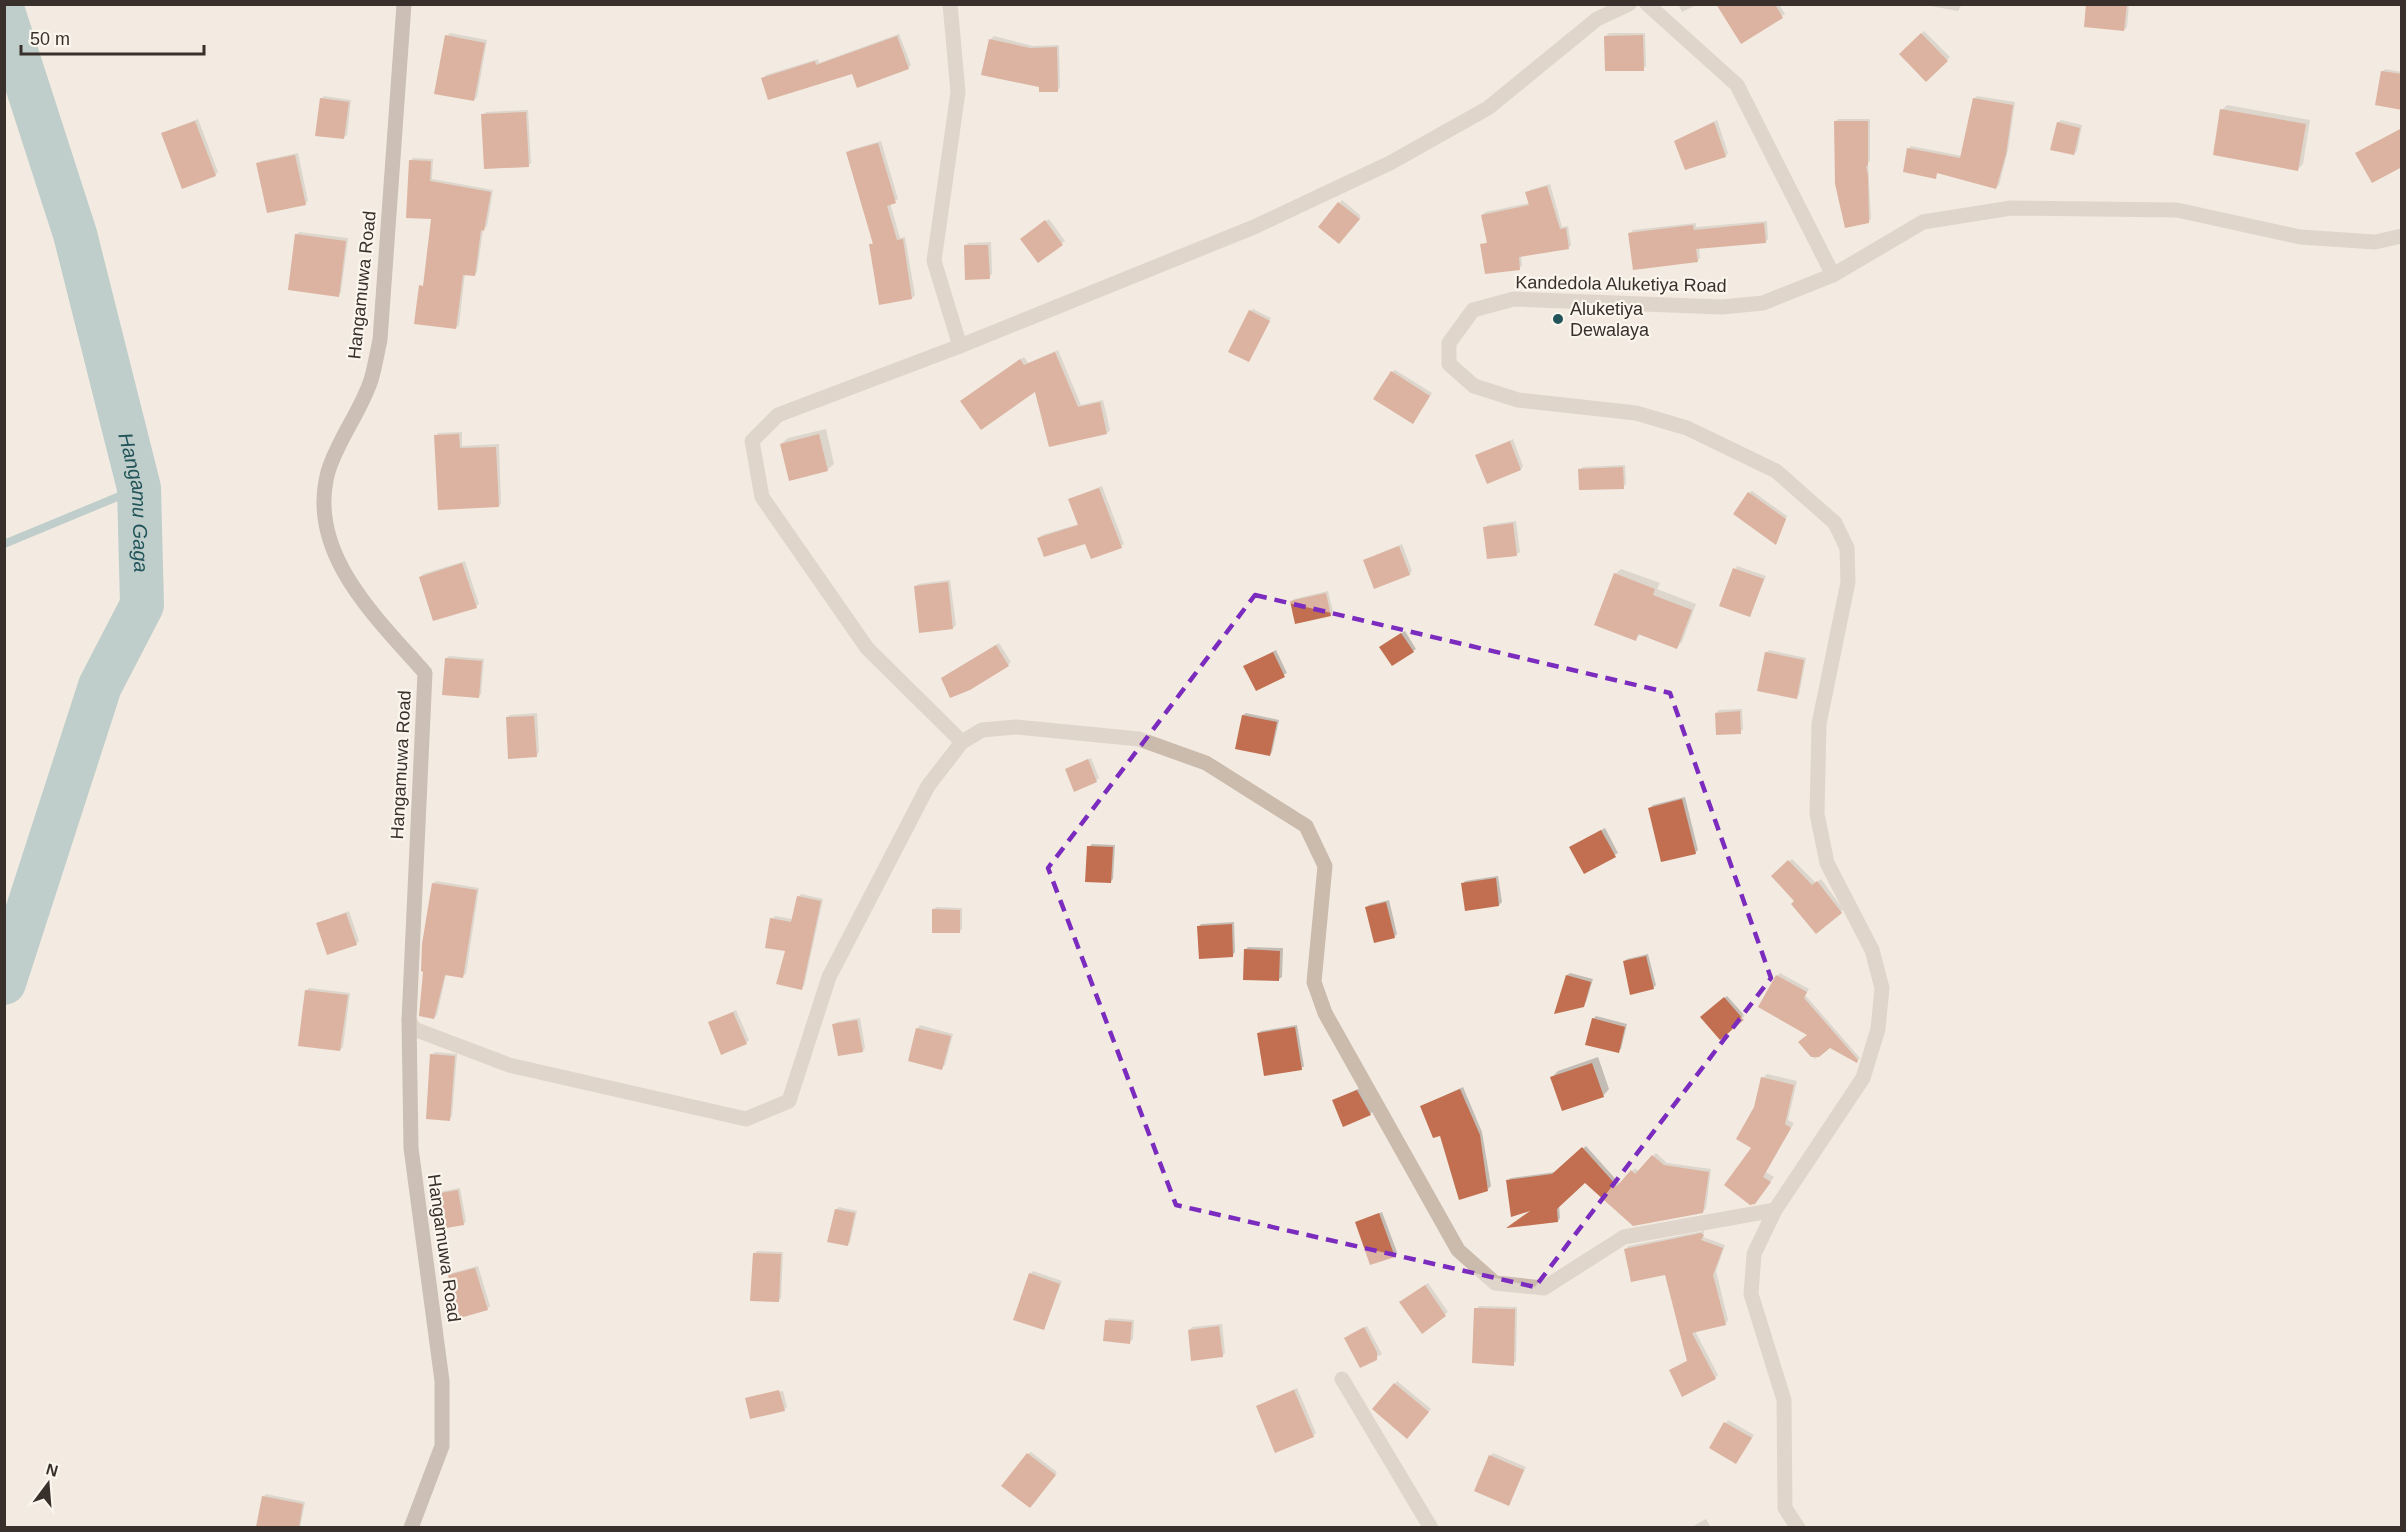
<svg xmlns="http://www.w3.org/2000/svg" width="2406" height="1532" font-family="Arial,sans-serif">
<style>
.shadow{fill:#0003}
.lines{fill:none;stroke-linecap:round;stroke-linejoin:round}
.stream{stroke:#81abaf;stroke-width:8}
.river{stroke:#81abaf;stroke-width:44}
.building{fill:#c16f50}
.street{stroke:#cbbbad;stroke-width:15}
.secondary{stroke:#9e8b7e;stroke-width:15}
.marked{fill:none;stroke:#7b2cbf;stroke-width:4.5;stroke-dasharray:12 8;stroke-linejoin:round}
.poi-dot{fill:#22545a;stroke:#faf5ed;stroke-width:2}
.labels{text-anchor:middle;stroke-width:4.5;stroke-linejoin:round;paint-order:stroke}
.street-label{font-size:18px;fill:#39302b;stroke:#faf5ed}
.poi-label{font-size:18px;fill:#39302b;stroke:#faf5ed;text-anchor:start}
.water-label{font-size:20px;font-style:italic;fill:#22545a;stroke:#faf5ed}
</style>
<rect width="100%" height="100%" fill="#f3ebe1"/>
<g class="shadow">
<path d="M1678 4H1698L1682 12Z"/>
<path d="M1727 4H1779L1785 14 1742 42Z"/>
<path d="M1962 4 1958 11 1925 5 1926 4Z"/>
<path d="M2088 4H2129L2127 27 2124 30Z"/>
<path d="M1924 31 1950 57 1926 80 1901 54Z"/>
<path d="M450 33 487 40 477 97 474 100 447 36Z"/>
<path d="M1609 33H1645L1646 66 1643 69 1606 36Z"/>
<path d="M899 34 911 65 908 68 763 78 766 75 818 59 819 63Z"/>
<path d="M994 36 1033 46 1059 45 1060 87 1058 90 983 74 991 39Z"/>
<path d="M2385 69 2402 72V109L2382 72Z"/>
<path d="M324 96 351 100 347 135 344 137 321 99Z"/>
<path d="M1977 96 2015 102 2008 150 1999 185 1996 188 1938 172 1935 177 1909 148 1911 146 1962 156 1974 99Z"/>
<path d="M2227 105 2310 120 2303 164 2298 169 2222 110Z"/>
<path d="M528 110 531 163 528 166 483 115 486 112Z"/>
<path d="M198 119 218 172 215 175 163 133Z"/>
<path d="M1838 119H1870V161L1868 163 1871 219 1868 222 1836 121Z"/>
<path d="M1717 120 1728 153 1726 156 1679 139Z"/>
<path d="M2061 120 2082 125 2077 151 2074 154 2058 123Z"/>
<path d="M881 141 898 199 890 203 900 238 905 237 915 295 912 298 871 245 874 241 847 153 850 150Z"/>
<path d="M298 153 308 201 305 204 258 164 261 161Z"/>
<path d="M413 158 433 159 432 179 493 190 487 226 483 230 477 272 474 275 465 273 459 325 456 328 421 287 431 285 422 284 425 283 433 218 410 161Z"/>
<path d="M1550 184 1562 227 1568 226 1571 245 1568 248 1521 255 1522 265 1520 268 1482 245 1488 242 1482 215 1485 212 1530 203 1527 193 1530 190Z"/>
<path d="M1342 200 1361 216 1342 239 1320 227Z"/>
<path d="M1049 219 1065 241 1039 261 1025 236Z"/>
<path d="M1767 221 1768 239 1766 241 1699 247 1700 258 1697 261 1630 233 1633 230 1696 223V227Z"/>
<path d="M299 232 348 238 341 292 339 295 296 235Z"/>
<path d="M991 242 992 274 989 277 965 246 968 243Z"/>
<path d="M1253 309 1271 318 1251 357 1250 311Z"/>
<path d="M1058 350 1081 405 1103 400 1110 430 1107 433 1036 389 965 398 1024 357 1028 363Z"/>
<path d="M1395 370 1432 393 1415 419 1392 372Z"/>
<path d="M826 429 834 464 827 470 781 444 788 438Z"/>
<path d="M462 432V446L499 444 501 503 499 506 436 436 438 433Z"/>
<path d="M1513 439 1523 466 1521 469 1477 455Z"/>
<path d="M1625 465 1626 484 1623 487 1580 469 1583 467Z"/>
<path d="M1102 486 1124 544 1121 546 1039 538 1042 535 1079 524 1070 499Z"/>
<path d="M1752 491 1787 516 1776 543 1749 493Z"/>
<path d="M1516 521 1520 552 1517 554 1485 528 1488 525Z"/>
<path d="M1402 544 1412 571 1410 574 1364 560Z"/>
<path d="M465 561 479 604 476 606 420 577 423 574Z"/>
<path d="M1737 566 1766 576 1750 615 1721 605Z"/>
<path d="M1621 569 1660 583 1657 589 1696 604 1682 642 1677 647 1641 634 1635 639 1615 574Z"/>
<path d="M950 580 956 625 953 628 916 587 918 584Z"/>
<path d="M1328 591 1333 612 1330 615 1291 602 1294 599Z"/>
<path d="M1405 631 1416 649 1413 651 1384 644Z"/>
<path d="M999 643 1011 662 1008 665 946 675Z"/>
<path d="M1276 650 1287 673 1256 689 1245 666Z"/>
<path d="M1769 650 1806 658 1799 695 1796 697 1766 653Z"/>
<path d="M449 656 484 659 481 694 479 696 446 659Z"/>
<path d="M1742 709 1743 729 1740 732 1716 713 1719 710Z"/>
<path d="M537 713 539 752 537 755 507 718 510 715Z"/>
<path d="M1246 713 1279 720 1272 752 1270 755 1243 715Z"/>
<path d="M1091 758 1099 778 1096 781 1066 769Z"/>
<path d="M1685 797 1698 850 1695 853 1650 808 1653 805Z"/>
<path d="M1605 828 1618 853 1585 872 1574 845Z"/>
<path d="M1092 844 1115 845 1113 879 1110 882 1089 847Z"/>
<path d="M1792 859 1816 883 1821 879 1843 909 1841 912 1796 900 1773 877Z"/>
<path d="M1498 876 1502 902 1499 905 1463 884 1465 881Z"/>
<path d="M436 881 479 888 466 974 463 976 446 974 437 1015 434 1018 433 884Z"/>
<path d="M801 894 823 899 804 986 801 988 772 919 775 916 793 919 798 897Z"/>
<path d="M1389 900 1397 934 1394 937 1367 907 1369 905Z"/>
<path d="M936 907 962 908V929L959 932 934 910Z"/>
<path d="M349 911 359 941 356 944 318 923Z"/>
<path d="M1234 922 1235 952 1233 955 1199 927 1201 924Z"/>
<path d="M1248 947 1283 948 1282 977 1279 979 1245 950Z"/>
<path d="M1648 954 1656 985 1653 988 1624 962 1627 959Z"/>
<path d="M1570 973 1593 979 1586 1002 1583 1006 1567 975Z"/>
<path d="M1780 973 1809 989 1805 995 1860 1058 1858 1060 1830 1046 1815 1059 1800 1042 1809 1034 1777 976Z"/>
<path d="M309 988 350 993 343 1047 340 1050 306 991Z"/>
<path d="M1727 996 1745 1016 1720 1038 1702 1018Z"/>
<path d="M736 1010 749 1040 746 1043 709 1023Z"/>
<path d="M1596 1016 1627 1024 1621 1049 1618 1051 1593 1019Z"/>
<path d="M860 1018 865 1048 863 1051 834 1025 837 1022Z"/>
<path d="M920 1025 953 1034 945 1065 942 1068 910 1060 918 1028Z"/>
<path d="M1297 1025 1304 1066 1301 1069 1258 1034 1261 1031Z"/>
<path d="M435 1052 457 1054 452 1116 449 1119 432 1055Z"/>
<path d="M1598 1057 1609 1089 1603 1096 1552 1077 1558 1071Z"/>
<path d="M1767 1074 1797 1081 1788 1120 1794 1123 1766 1172 1774 1177 1759 1197 1754 1147 1755 1108 1763 1078Z"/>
<path d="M1463 1087 1482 1132 1491 1186 1488 1189 1422 1106Z"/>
<path d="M1360 1088 1373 1111 1370 1114 1334 1100Z"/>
<path d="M1586 1146 1620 1184 1635 1168 1639 1172 1656 1153 1667 1163 1711 1169 1706 1208 1703 1212 1585 1181 1559 1205 1560 1218 1558 1221 1534 1209 1508 1180 1511 1178 1556 1172Z"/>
<path d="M460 1188 466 1221 464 1224 431 1196 434 1193Z"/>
<path d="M839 1207 857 1211 850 1242 847 1245 836 1210Z"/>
<path d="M1382 1212 1397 1252 1394 1255 1357 1222Z"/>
<path d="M1704 1231 1703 1237 1725 1245 1716 1271 1728 1320 1726 1323 1695 1331 1718 1375 1715 1378 1670 1371 1688 1360 1666 1273 1626 1249 1628 1246Z"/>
<path d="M757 1251 783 1252 781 1298 778 1301 754 1254Z"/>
<path d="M478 1266 490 1306 487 1309 449 1276 452 1273Z"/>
<path d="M1033 1271 1062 1281 1044 1329 1030 1274Z"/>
<path d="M1428 1283 1448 1312 1422 1332 1404 1300Z"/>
<path d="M1479 1306 1517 1307 1516 1361 1513 1364 1476 1309Z"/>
<path d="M1109 1318 1134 1320 1133 1339 1130 1342 1107 1321Z"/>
<path d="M1222 1324 1225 1353 1222 1356 1189 1330 1192 1327Z"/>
<path d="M1367 1326 1382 1354 1361 1366 1349 1335Z"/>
<path d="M1397 1381 1431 1409 1409 1435 1395 1384Z"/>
<path d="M1297 1388 1316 1433 1313 1436 1257 1406Z"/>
<path d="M783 1391 787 1407 784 1410 751 1417 747 1398 748 1397Z"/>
<path d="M1728 1420 1754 1435 1736 1462 1711 1447Z"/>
<path d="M1031 1452 1057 1472 1033 1504 1028 1454Z"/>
<path d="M1493 1453 1526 1467 1509 1504 1490 1456Z"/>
<path d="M266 1494 305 1502 300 1528H257L263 1497Z"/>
<path d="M1706 1519 1711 1528H1690Z"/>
</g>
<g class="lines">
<path class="stream" d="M4 544 139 488"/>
<path class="river" id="s1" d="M4 14 75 234 139 488 142 605 100 686 4 983"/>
</g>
<g class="building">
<path d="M1716 4H1775L1783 18 1741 44Z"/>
<path d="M2086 4H2127L2124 31 2084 27Z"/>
<path d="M1921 33 1948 61 1926 82 1899 54Z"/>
<path d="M445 35 485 43 474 101 434 94Z"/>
<path d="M1643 35 1644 71H1605L1604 36Z"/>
<path d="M897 36 909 69 857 88 852 74 768 100 761 78 815 61 816 65Z"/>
<path d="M989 39 1030 48 1057 47 1058 92H1039V87L981 75Z"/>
<path d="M2381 71 2402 74V110L2375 105Z"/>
<path d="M320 98 349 102 344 139 315 136Z"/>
<path d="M1973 98 2013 105 2006 154 1996 189 1937 173 1936 179 1903 172 1907 148 1960 158Z"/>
<path d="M2220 109 2306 124 2298 171 2213 155Z"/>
<path d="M526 112 529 167 484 169 481 114Z"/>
<path d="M195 121 216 176 182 189 161 133Z"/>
<path d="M1834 121H1868V166L1866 165 1868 176 1869 223 1845 228 1835 184Z"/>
<path d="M1714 122 1726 157 1685 170 1674 141Z"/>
<path d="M2057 122 2080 128 2074 155 2050 150Z"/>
<path d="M2402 128V167L2372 183 2355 153Z"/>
<path d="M878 143 896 203 887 206 897 240 903 239 912 299 879 305 869 244H873L846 152Z"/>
<path d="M295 155 306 205 267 213 256 163Z"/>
<path d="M409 160 431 161 430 181 491 192 484 231 481 230 475 276 463 275 456 329 414 324 419 285 423 286 431 219 406 218Z"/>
<path d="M1547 186 1560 229 1566 228 1569 249 1519 257 1520 270 1485 274 1480 244 1487 243 1481 215 1529 205 1525 192Z"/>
<path d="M1338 202 1360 219 1339 244 1318 227Z"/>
<path d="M1045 220 1063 245 1038 263 1020 239Z"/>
<path d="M1764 223 1766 243 1696 249 1698 262 1633 270 1628 233 1693 225 1694 230Z"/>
<path d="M295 234 346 241 339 297 288 290Z"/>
<path d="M964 245H988L990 279 965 280Z"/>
<path d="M1249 310 1270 321 1249 362 1228 352Z"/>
<path d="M1055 352 1078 407 1100 402 1107 434 1049 447 1035 392 981 430 960 401 1020 359 1024 365Z"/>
<path d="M1391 371 1430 396 1413 424 1373 399Z"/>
<path d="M459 434 460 448 496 447 499 507 438 510 434 435Z"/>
<path d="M819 434 828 471 789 481 780 444Z"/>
<path d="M1510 441 1521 470 1487 484 1475 455Z"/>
<path d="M1623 467 1624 489 1579 490 1578 469Z"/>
<path d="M1099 488 1122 548 1091 559 1085 544 1044 557 1037 538 1078 525 1068 499Z"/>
<path d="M1748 492 1786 519 1776 545 1733 514Z"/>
<path d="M1513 523 1517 556 1487 559 1483 527Z"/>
<path d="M1399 546 1410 575 1374 589 1363 560Z"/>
<path d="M462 563 477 608 433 621 419 577Z"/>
<path d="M1733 568 1764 579 1750 617 1719 606Z"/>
<path d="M1614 573 1655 589 1653 595 1692 610 1677 649 1638 634 1636 641 1594 625Z"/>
<path d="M948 582 953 629 919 633 914 586Z"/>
<path d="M1326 593 1331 616 1295 624 1290 601Z"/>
<path d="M1401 633 1414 652 1392 666 1379 647Z"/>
<path d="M996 645 1009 666 970 690 950 698 941 678Z"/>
<path d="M1273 652 1285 677 1256 691 1243 666Z"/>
<path d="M1765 652 1804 660 1797 699 1757 691Z"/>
<path d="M445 658 482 661 479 698 442 695Z"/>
<path d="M1740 711 1741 734 1716 735 1715 713Z"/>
<path d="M1242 715 1277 722 1270 756 1235 749Z"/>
<path d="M534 716 537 757 508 759 506 717Z"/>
<path d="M1088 759 1097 782 1074 792 1065 769Z"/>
<path d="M1682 799 1696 854 1661 862 1648 808Z"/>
<path d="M1601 830 1616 857 1584 874 1569 847Z"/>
<path d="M1087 846 1113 847 1111 883 1085 882Z"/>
<path d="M1788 860 1812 885 1817 881 1842 913 1816 934 1791 904 1794 901 1771 876Z"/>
<path d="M1496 878 1499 906 1465 911 1461 883Z"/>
<path d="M432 883 477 890 463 978 445 975 434 1019 419 1016 423 972 421 971 422 944Z"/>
<path d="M797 896 821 901 802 990 776 984 785 951 765 948 770 918 791 922Z"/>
<path d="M1386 902 1395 938 1374 943 1365 907Z"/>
<path d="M932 909 960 910V933H932Z"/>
<path d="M346 913 357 945 327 955 316 923Z"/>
<path d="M1232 924 1233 957 1199 959 1197 926Z"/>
<path d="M1244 949 1280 951 1279 981 1243 980Z"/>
<path d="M1646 956 1654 989 1630 995 1623 961Z"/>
<path d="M1566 975 1591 982 1584 1007 1554 1014Z"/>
<path d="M1776 975 1807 992 1804 998 1858 1060 1857 1063 1830 1048 1819 1057H1811L1798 1042 1807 1035 1758 1007Z"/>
<path d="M305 990 348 995 340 1051 298 1046Z"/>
<path d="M1724 997 1744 1020 1720 1040 1700 1017Z"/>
<path d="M733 1012 747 1044 721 1055 708 1022Z"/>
<path d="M1592 1018 1625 1027 1619 1053 1585 1045Z"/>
<path d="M857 1020 863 1052 838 1056 832 1024Z"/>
<path d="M1295 1027 1302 1070 1264 1076 1257 1033Z"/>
<path d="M916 1028 951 1036 942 1070 908 1061Z"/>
<path d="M430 1054 455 1056 450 1121 426 1119Z"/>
<path d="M1592 1063 1604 1097 1562 1111 1550 1077Z"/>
<path d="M1761 1077 1794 1085 1785 1124 1791 1128 1763 1177 1771 1182 1755 1204 1750 1205 1724 1185 1751 1148 1736 1139 1754 1107Z"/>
<path d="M1460 1089 1480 1135 1488 1191 1459 1200 1440 1136 1433 1138 1420 1106Z"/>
<path d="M1357 1090 1371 1115 1343 1127 1332 1100Z"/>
<path d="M1582 1147 1617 1186 1631 1170 1635 1174 1652 1155 1664 1165 1709 1172 1703 1213 1633 1226 1585 1183 1557 1209 1558 1222 1506 1228 1530 1211 1511 1217 1506 1180 1552 1174Z"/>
<path d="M458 1190 464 1225 435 1230 429 1195Z"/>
<path d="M835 1209 855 1213 848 1246 827 1242Z"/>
<path d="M1379 1213 1395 1257 1370 1265 1355 1222Z"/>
<path d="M1701 1233 1704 1235 1701 1240 1723 1248 1713 1275 1726 1325 1692 1333 1716 1379 1682 1397 1669 1370 1687 1361 1665 1275 1631 1282 1624 1249Z"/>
<path d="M753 1253 781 1254 779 1302 750 1301Z"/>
<path d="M475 1268 488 1310 460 1318 448 1275Z"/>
<path d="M1029 1273 1060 1284 1044 1330 1013 1320Z"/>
<path d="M1425 1285 1446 1316 1422 1334 1399 1302Z"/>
<path d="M1474 1308 1515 1309 1514 1366 1472 1363Z"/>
<path d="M1105 1320 1132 1322 1130 1344 1103 1341Z"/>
<path d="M1219 1326 1223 1357 1191 1361 1188 1330Z"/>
<path d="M1364 1327 1377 1352V1360L1360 1368 1344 1338Z"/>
<path d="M1394 1383 1429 1412 1407 1439 1372 1409Z"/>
<path d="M779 1390 785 1411 750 1419 745 1398Z"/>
<path d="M1294 1390 1314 1437 1275 1453 1256 1406Z"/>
<path d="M1724 1422 1752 1438 1736 1464 1709 1448Z"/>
<path d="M1027 1453 1056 1475 1030 1508 1001 1486Z"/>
<path d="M1489 1455 1524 1470 1509 1506 1474 1491Z"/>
<path d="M262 1496 303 1504 299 1527H256Z"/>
</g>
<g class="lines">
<g class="street">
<path d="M950 4 958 92 934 261 960 346"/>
<path d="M1647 4 1737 85 1833 275"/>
<path d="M962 742 867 648 762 497 752 441 778 415 960 346 1254 227 1390 163 1488 108 1597 19 1629 4"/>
<path d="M409 1020 414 1029 509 1065 746 1119 789 1101 829 977 928 786 962 742 982 730 1016 727 1139 739 1206 763 1306 826 1325 866 1314 982 1325 1013 1458 1250 1495 1283 1544 1288 1624 1237 1775 1210"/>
<path d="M1342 1379 1431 1528"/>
<path d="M1798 1528 1785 1508 1784 1400 1751 1294 1754 1254 1775 1210 1863 1078 1878 1029 1882 988 1872 950 1827 863 1817 814 1819 724 1848 582 1847 548 1835 523 1776 471 1687 428 1636 413 1518 400 1474 386 1449 364V343L1473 310 1514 299 1722 307 1763 303 1833 275 1923 222 2011 208 2177 210 2300 237 2375 242 2402 236"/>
</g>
<path class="secondary" d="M404 4 380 340C377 353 375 367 371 380 361 411 337 441 328 472 306 553 377 618 425 673L409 1020 411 1148 442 1381V1446L411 1528"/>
</g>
<path d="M0 0H2406V1532H0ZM1255 595 1670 693 1771 978 1535 1287 1176 1205 1048 868Z" fill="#f3ebe1" fill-opacity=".55" fill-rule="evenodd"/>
<path class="marked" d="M1255 595 1670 693 1771 978 1535 1287 1176 1205 1048 868Z"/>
<circle class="poi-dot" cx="1558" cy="319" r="6"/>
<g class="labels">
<g class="street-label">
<text transform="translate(1621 284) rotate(1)" y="6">Kandedola Aluketiya Road</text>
<text transform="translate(362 285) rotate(-84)" y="6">Hangamuwa Road</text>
<text transform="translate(401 765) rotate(-87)" y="6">Hangamuwa Road</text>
<text transform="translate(444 1248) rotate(82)" y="6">Hangamuwa Road</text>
</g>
<g class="poi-label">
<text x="1570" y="315">Aluketiya<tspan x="1570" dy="21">Dewalaya</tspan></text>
</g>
<g class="water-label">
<text dy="7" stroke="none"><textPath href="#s1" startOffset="507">Hangamu Gaga</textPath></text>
</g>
</g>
<rect width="2406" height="1532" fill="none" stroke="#39302b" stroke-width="12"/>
<g transform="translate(48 1484) rotate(16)" stroke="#faf5ed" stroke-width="4.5" paint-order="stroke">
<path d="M0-4.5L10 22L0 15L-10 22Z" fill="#39302b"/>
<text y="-9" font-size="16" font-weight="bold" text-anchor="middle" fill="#39302b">N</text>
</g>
<path d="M21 45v9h183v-9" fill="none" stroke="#39302b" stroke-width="3"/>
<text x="30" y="45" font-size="18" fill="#39302b" stroke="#faf5ed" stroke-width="4.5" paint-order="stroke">50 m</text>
</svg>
